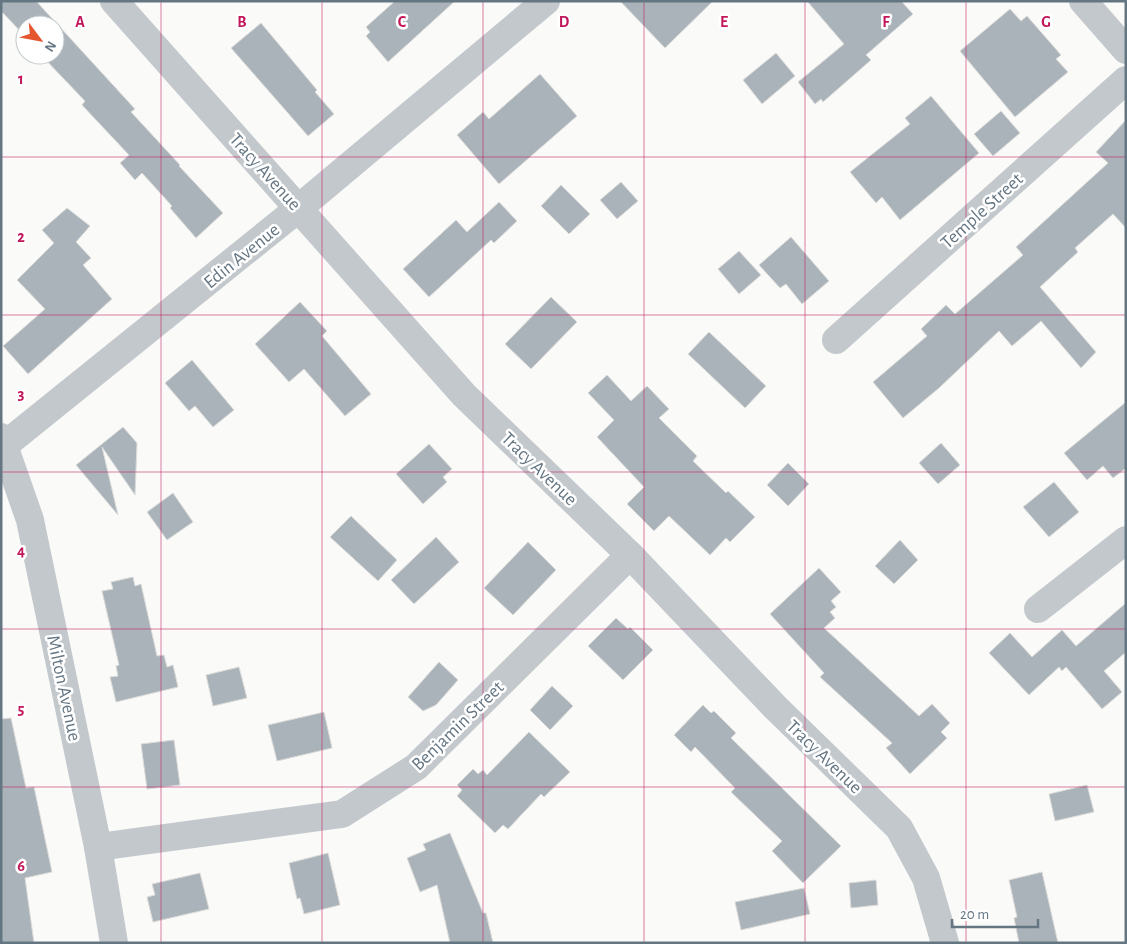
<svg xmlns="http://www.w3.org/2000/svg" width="1127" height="944" font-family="'Alegreya Sans',sans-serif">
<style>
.building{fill:#aab3b9;stroke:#dcdcda}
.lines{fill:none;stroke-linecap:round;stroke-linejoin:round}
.street{stroke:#c3c8cc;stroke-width:28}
.grid{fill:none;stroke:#c2185b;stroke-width:1;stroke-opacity:0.55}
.labels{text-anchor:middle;stroke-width:5;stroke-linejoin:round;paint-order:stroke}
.street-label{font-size:19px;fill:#657683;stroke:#fff}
.grid-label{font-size:16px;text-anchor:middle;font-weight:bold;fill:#c2185b;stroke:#fff;stroke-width:5;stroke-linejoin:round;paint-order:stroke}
</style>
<rect width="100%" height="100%" fill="#fafaf8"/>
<g class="building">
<path d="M1 1H36L135 109 131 112 180 165 179 166 223 213 196 238 170 208 172 206 142 173 135 180 120 163 129 155 82 105 85 101 41 55H55V25H25V36L1 11Z"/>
<path d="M395 1H455L388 62 366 36 370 32 366 27Z"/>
<path d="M620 1H713L665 48Z"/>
<path d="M807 1H901L913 14 866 55 871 60 823 102 821 99 815 104 798 82 844 44Z"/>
<path d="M1010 9 1021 21 1027 16 1061 55 1056 59 1068 72 1015 117 960 51Z"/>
<path d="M261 23 317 90 315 92 334 114 308 136 231 48Z"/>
<path d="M776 53 795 76 762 104 743 80Z"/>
<path d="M540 74 577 116 499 184 457 135 483 112 489 119Z"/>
<path d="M931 96 979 153 900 220 882 197 876 203 850 172 910 124 905 118Z"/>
<path d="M1001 111 1020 133 993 156 974 134Z"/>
<path d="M1126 120V228L1113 214 1075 248 1078 252 1040 287 1096 352 1081 368 1041 321 1012 346 999 331 939 388 903 418 873 382 927 336 921 329 946 305 955 314 1023 255 1016 247 1108 163 1096 152Z"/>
<path d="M621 182 638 201 617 219 600 200Z"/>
<path d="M561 185 590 214 569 234 541 206Z"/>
<path d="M499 202 517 221 494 243 491 240 429 297 403 269 456 220 467 232Z"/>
<path d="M67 208 90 226 76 242 91 258 83 265 112 299 28 374 3 346 45 309 17 280 54 243 42 230Z"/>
<path d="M791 237 829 281 802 304 786 284 780 288 759 265Z"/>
<path d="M739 251 761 275 739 294 718 269Z"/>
<path d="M551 297 577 322 531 369 505 344Z"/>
<path d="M300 302 327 331 322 336 371 394 345 416 304 369 289 382 255 344Z"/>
<path d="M709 332 766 386 745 408 688 354Z"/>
<path d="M192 360 234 410 213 427 195 406 189 411 165 383Z"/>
<path d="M607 375 631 401 647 386 669 409 659 418 697 456 693 461 726 493 728 491 755 517 730 542 726 538 710 555 669 516 654 531 627 504 644 487 597 437 614 420 588 393Z"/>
<path d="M1126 402V468L1113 478 1103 466 1087 480 1064 453Z"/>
<path d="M123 427 137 443 135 495 102 447 118 515 76 465Z"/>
<path d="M941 443 960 465 938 484 919 463Z"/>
<path d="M429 444 452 469 443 477 447 482 423 504 396 474Z"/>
<path d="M788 463 809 484 788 506 767 485Z"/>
<path d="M1054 482 1079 512 1049 537 1023 507Z"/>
<path d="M173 493 193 522 167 540 147 512Z"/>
<path d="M351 516 397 560 378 581 330 537Z"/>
<path d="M436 537 459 562 414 604 391 580Z"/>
<path d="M900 540 918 560 894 584 875 566Z"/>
<path d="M528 542 556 570 513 615 484 588Z"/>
<path d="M819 568 841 592 831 601 836 607 830 612 835 618 824 628 919 716 932 704 950 723 941 732 947 738 910 774 886 748 892 743 820 677 824 673 770 614Z"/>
<path d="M133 577 135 586 141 584 157 656 164 655 167 667 173 665 178 687 116 702 110 677 118 676 116 666 119 665 102 591 113 589 111 582Z"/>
<path d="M1126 603V652L1104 671 1122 692 1102 709 1066 667 1062 671 1059 667 1029 695 989 653 1010 633 1032 657 1062 630 1076 646Z"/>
<path d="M616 618 628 629 630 627 653 650 623 680 588 646Z"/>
<path d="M439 662 458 680 436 705 423 711 408 697Z"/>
<path d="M239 667 247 698 213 706 206 675Z"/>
<path d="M552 686 573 706 550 730 530 710Z"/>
<path d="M703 705 711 713 714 711 736 733 731 738 841 846 803 883 772 851 782 841 731 792 735 788 695 747 691 752 674 735Z"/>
<path d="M324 712 332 748 277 761 268 725Z"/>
<path d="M11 718 26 788 34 787 52 872 25 878 34 943H1V719Z"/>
<path d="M529 732 570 772 544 797 541 794 508 829 503 825 495 833 457 796 462 790 457 785 473 769 478 774 483 770 487 775Z"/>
<path d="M174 740 180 785 147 789 141 744Z"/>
<path d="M1087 785 1094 812 1055 821 1049 794Z"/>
<path d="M450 833 483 913H486L493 943H450L437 885 420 892 407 858 426 850 423 844Z"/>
<path d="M328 853 340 905 304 914 300 898 297 899 289 863Z"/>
<path d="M1042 872 1058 943H1019L1014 918 1017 917 1009 880Z"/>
<path d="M200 873 209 909 153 922 147 897 155 895 152 884Z"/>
<path d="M876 880 878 905 851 908 849 883Z"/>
<path d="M804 888 810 914 741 930 735 902Z"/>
</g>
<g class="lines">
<g class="street">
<path d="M114 1 464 395 630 555 775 707 899 828 926 878 945 943"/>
<path d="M1083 1 1126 50"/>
<path d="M836 340 1126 80"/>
<path d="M1 437 30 520 98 847 114 943"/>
<path d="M1 448 299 208 546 1"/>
<path d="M1038 609 1126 540"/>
<path d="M98 847 342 814 416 767 630 555"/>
</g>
</g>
<path class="grid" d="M161 1V943M322 1V943M483 1V943M644 1V943M805 1V943M966 1V943M1 157H1126M1 315H1126M1 472H1126M1 629H1126M1 787H1126"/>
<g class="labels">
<g class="street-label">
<text transform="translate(266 171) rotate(48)" y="7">Tracy Avenue</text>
<text transform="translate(981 210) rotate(-42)" y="7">Temple Street</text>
<text transform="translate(241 255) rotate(-39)" y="7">Edin Avenue</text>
<text transform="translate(540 468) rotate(44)" y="7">Tracy Avenue</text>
<text transform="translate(65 688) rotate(78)" y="7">Milton Avenue</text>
<text transform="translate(457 725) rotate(-44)" y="7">Benjamin Street</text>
<text transform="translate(825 756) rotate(44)" y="7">Tracy Avenue</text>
</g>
</g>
<g class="grid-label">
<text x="80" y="27">A</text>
<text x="242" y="27">B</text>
<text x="402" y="27">C</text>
<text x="564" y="27">D</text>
<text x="724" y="27">E</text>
<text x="886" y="27">F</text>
<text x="1046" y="27">G</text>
<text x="21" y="84">1</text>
<text x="21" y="242">2</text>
<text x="21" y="399">3</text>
<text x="21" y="556">4</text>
<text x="21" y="714">5</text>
<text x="21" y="871">6</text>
</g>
<rect width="1127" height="944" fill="none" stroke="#657683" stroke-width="5"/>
<g transform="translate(40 40) rotate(122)"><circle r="24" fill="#ffffff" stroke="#c1c8cd"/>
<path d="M0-4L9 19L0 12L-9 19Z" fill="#e4572e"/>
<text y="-8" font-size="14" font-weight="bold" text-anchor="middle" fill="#657683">N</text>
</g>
<path d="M952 919v8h86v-8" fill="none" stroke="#657683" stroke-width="2.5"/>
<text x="960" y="919" font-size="15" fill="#657683" stroke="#ffffff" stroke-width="4" paint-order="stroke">20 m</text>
</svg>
